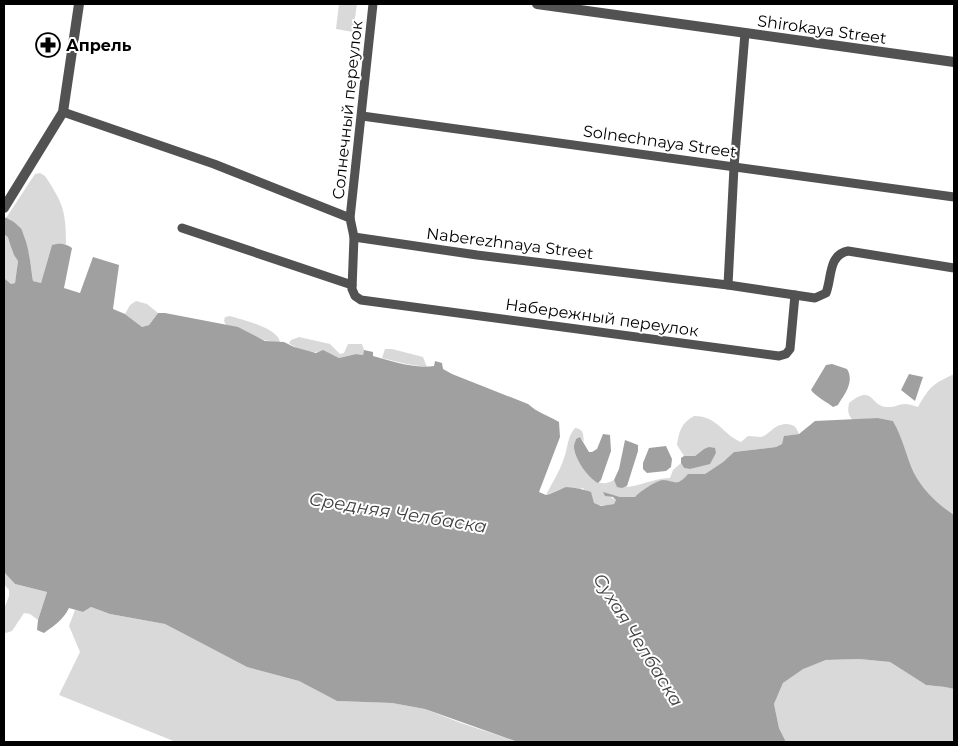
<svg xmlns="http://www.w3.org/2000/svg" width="958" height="746" font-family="Montserrat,sans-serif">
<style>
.green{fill:#d9d9d9}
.water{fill:#a0a0a0}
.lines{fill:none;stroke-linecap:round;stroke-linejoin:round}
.river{stroke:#a0a0a0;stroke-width:15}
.minor{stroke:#525252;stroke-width:9}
.tertiary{stroke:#525252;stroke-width:10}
.labels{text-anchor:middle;stroke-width:4;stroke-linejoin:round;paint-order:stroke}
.street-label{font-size:16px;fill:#000;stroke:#fff}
.poi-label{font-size:16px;font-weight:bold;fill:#000;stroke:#fff;text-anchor:start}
.water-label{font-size:18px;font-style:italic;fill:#414141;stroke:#fff}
</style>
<rect width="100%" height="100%" fill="#fff"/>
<g class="green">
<path d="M339 4H357L353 32 336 29Z"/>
<path d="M40 173 45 176C63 203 66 211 66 244L52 245 41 283 33 281 29 253 14 255 18 261 15 283 11 284 4 278V221L35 174Z"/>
<path d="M136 301 147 304 158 313 149 325 142 327 125 314 130 305Z"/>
<path d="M230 316C243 320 278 328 280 342 260 343 245 329 226 325L224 321 225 317Z"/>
<path d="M299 337 330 344 340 354 344 353 348 344H362L364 350 363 355 356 354 339 358 323 351C312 354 297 350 289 343L291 340Z"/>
<path d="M385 349H392L423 357 427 367 406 364 382 358Z"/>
<path d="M954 374V515C945 508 934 501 927 493 909 473 906 444 893 421L878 418 853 420C847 414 848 410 849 403 874 383 870 407 887 407 901 407 900 400 918 407 930 386 933 384 954 374Z"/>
<path d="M694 416C718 416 723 435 741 442L748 436C752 436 757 437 761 437 771 434 773 424 787 424 795 425 796 427 799 434L785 436 782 444 776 447 734 452 723 462 705 474 688 475C677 487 676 481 663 481 657 480 639 492 635 497H620L603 493 616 500 614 504C594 508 593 504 583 488L577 490 566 487 546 495C552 483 560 471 564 458 568 448 567 437 575 428 584 429 583 434 584 442L580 437 576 455 594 481C602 484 607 484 614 480L617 486C631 491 654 477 670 478L673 470 681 463 684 468 690 469 710 463 716 453 714 448 704 449 695 456H684L677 445C679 432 681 423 694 416Z"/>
<path d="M4 572 15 584 47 592 38 620 30 614 24 613 12 631 6 633 4 632V609L9 596V590L4 584Z"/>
<path d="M91 607 110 614 165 624 247 667 299 681 337 701 392 703 425 709 461 723 518 742H176L59 695 80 652 69 626 75 610 83 612Z"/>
<path d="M859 659 890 662 926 685 945 687 954 689V742H786L779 728 774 704 783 683 803 668 827 660Z"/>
</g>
<g class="water">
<path d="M10 220C29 228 30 264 33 281L41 283 52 245C60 243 65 243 72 248L64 288 80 293 93 257 119 265 113 309 125 314 142 327 149 325 158 313H165L238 327 265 341 284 342 294 347 316 353 323 350 339 358 356 354 363 355 364 350 373 352V356C392 361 414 369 434 366L435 361 442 363 443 369 452 374 528 404C538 413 547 415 559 422L560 437 539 492 546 495C551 494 563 488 566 487 570 487 587 490 591 492L594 503 601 506 614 504 616 500 613 497 605 496 603 492 620 497H635C639 492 657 480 663 480 676 481 677 487 688 474H705L723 462 734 452 776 447 782 444 784 436 799 434 815 421 878 418 893 421C903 438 906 456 914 473 923 491 938 504 954 515V689L945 687 926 685 890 662 859 659 826 660 803 669 783 683 774 704 779 728 786 742H518L425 709 392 703 337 701 299 681 247 667 165 624 110 614 91 607 83 612 69 608C63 620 55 625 44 633L37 630 38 620 47 592 15 584 4 572V278L11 284 15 283 18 261 14 255 8 237V223Z"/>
<path d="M832 364 847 369C855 382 844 395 838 405L833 407C828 403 814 395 811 390L826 365Z"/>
<path d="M909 374 923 377 915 401 901 390Z"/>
<path d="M603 434 610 435 611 451 601 480 598 483C588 478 574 458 574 446 574 445 576 440 576 439L580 437 589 452H592L597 449Z"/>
<path d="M625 440 638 445V451L627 486 622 488 617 487 614 480 619 469Z"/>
<path d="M666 446 672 459 671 467 666 471 647 473 643 469V463L649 448Z"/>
<path d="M709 447 715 448 716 453 710 464 690 469 684 468 681 463V458L684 456H695L704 449Z"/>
</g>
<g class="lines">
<path class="river" d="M4 225 15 233 18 244"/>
<g class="minor">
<path d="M63 112 214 164 350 218 354 237 477 255 728 285 815 298 826 293C832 278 828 255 848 251L954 268"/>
<path d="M362 116 954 197"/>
<path d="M350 218 373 4"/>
<path d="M182 228 352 285"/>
<path d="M354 237 352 289 355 296 361 300 779 356 786 354 790 349 795 295"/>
<path d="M728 285 734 167 745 33"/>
</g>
<g class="tertiary">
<path d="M537 4 954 62"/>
<path d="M4 208 63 112 79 4"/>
</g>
</g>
<defs>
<g id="pharmacy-ring" transform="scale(1.25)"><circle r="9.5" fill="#fff" stroke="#000" stroke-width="1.5"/><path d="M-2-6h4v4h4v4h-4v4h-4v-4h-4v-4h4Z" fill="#000"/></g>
</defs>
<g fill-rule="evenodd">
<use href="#pharmacy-ring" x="48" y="45"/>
</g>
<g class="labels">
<g class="street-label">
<text transform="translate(822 29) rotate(8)" y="6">Shirokaya Street</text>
<text transform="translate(347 110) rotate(-84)" y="6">Солнечный переулок</text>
<text transform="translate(660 141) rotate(8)" y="6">Solnechnaya Street</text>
<text transform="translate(510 243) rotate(7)" y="6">Naberezhnaya Street</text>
<text transform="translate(602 317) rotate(8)" y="6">Набережный переулок</text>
</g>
<g class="poi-label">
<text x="66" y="51">Апрель</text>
</g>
<g class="water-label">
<text transform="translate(398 513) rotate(9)" y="6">Средняя Челбаска</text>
<text transform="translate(638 640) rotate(58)" y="6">Сухая Челбаска</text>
</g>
</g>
<rect width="958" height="746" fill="none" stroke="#000000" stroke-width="10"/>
</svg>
